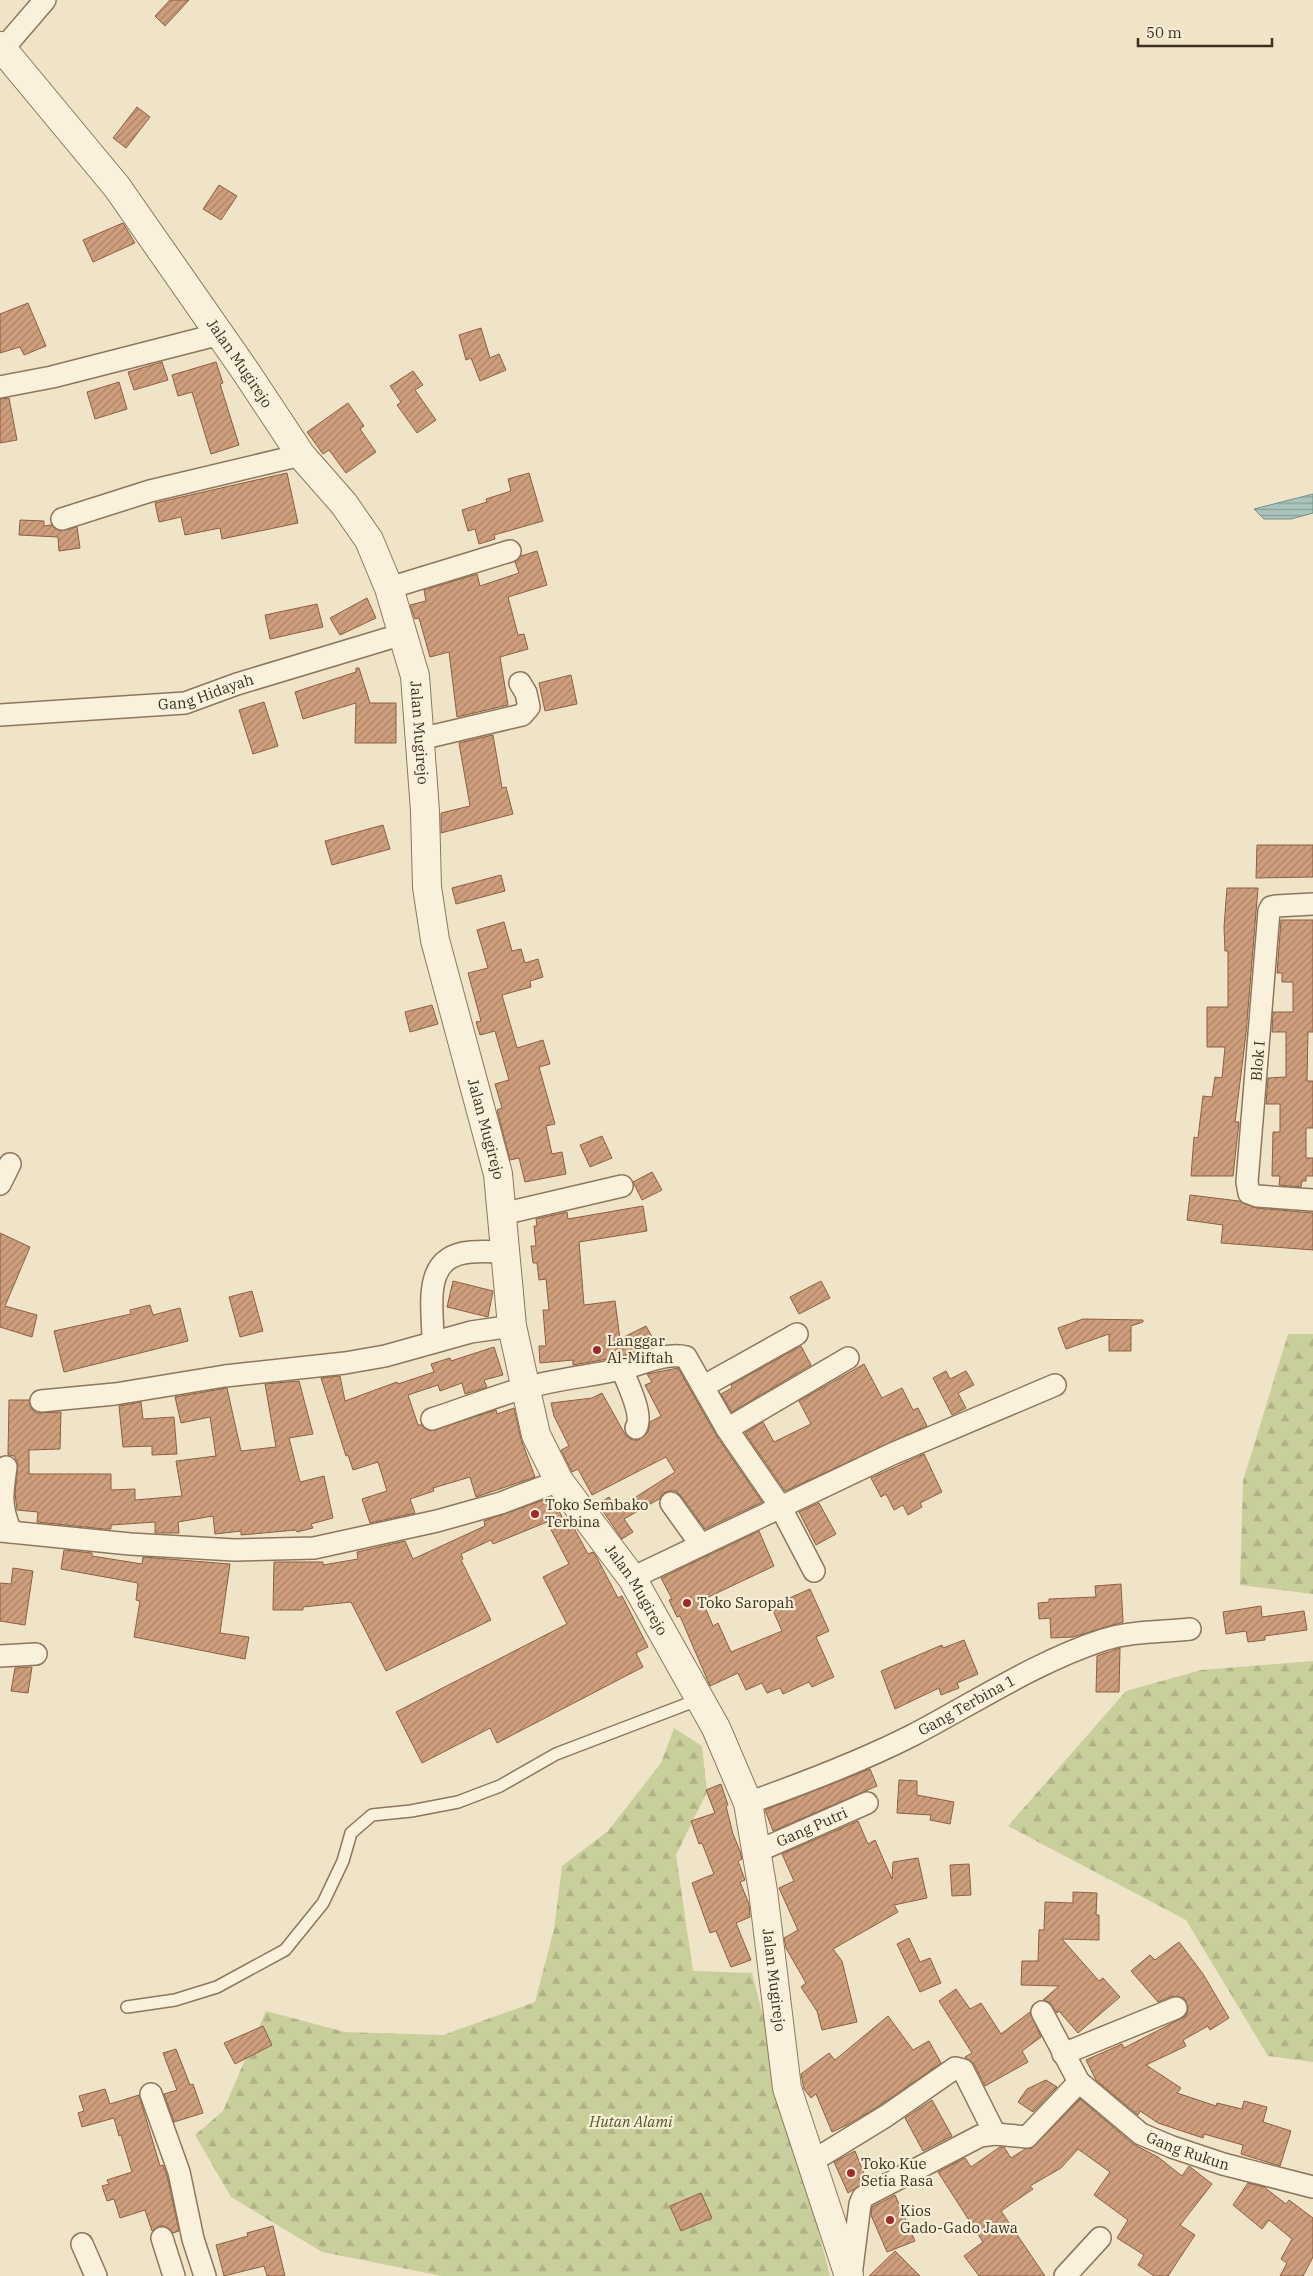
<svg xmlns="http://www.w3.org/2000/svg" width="1313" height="2276" font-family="'IBM Plex Serif',serif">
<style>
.forest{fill:url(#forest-firs)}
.water{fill:url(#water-rules);stroke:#6f938a}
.building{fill:url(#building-hatch);stroke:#8d5f41}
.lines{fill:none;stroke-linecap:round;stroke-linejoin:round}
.service-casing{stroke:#8d765c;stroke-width:14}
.minor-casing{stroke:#8d765c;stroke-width:24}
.tertiary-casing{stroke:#8d765c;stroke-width:30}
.service{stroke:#faf1dc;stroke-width:11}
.minor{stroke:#faf1dc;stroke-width:21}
.tertiary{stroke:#faf1dc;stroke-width:28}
.poi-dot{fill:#9e2a2b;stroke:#f7eed8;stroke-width:2}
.labels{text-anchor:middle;stroke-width:4.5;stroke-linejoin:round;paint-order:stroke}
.street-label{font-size:15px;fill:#3d2e20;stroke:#f7eed8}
.poi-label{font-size:15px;fill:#3d2e20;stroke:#f7eed8;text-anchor:start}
.park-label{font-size:15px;font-style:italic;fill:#4d5a26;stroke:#f7eed8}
</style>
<defs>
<pattern id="forest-firs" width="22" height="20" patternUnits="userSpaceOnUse" patternTransform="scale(1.25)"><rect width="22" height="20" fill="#c9cf9b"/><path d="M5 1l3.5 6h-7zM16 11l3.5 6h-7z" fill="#aeb285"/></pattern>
<pattern id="water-rules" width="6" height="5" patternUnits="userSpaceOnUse" patternTransform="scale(1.25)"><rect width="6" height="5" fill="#a9c4bc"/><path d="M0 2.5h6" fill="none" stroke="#8ba098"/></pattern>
<pattern id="building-hatch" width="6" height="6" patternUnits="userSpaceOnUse" patternTransform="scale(1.25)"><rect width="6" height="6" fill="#cf9f7d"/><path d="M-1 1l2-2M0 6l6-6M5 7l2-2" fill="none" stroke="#a98266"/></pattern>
</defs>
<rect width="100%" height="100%" fill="#f0e4c8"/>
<g class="forest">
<path d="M1288 1334H1313V1594L1240 1585 1243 1481Z"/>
<path d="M1313 1661V2062L1268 2056 1186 1920 1008 1826 1126 1691 1201 1670Z"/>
<path d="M674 1728 702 1746 707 1792 676 1855 693 1971 752 1973 830 2276H442L322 2252 231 2197 195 2135 223 2111 266 2011 345 2032 443 2035 535 2002 554 1929 562 1866 608 1831 661 1763Z"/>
</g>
<path class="water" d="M1313 494V513L1291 519H1264L1254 509Z"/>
<g class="building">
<path d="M170 0H189L165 26 155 16Z"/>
<path d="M137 107 150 117 126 148 113 138Z"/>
<path d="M219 185 237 196 221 220 203 209Z"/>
<path d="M123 223 135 243 93 262 83 240Z"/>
<path d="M28 303 46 346 24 355 20 347 0 353V314Z"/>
<path d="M481 328 490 358 499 354 506 370 480 381 471 358 466 360 459 335Z"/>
<path d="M162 362 168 380 134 390 128 372Z"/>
<path d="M216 362 223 383 220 384 239 445 211 454 192 392 178 396 172 375Z"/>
<path d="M413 371 423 385 415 390 436 420 417 433 397 405 401 402 390 386Z"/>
<path d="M119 382 127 409 95 419 87 392Z"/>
<path d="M9 398 17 440 0 443V399Z"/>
<path d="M348 403 364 426 360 429 376 452 346 473 329 450 323 454 307 432Z"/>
<path d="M287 473 298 523 222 539 220 528 185 535 181 517 159 522 155 503Z"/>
<path d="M529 473 543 521 494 535 495 539 479 544 475 529 468 531 462 510 487 502 486 499 511 491 508 479Z"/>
<path d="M20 520 44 521V526L51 525 60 531 77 527 80 548 59 551 58 537 19 535Z"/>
<path d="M537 551 547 585 508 597 518 635 524 634 528 649 500 657 508 705 457 717 449 652 430 657 419 618 415 619 410 605 426 601 424 590 477 574 480 586 519 573 515 562 521 556Z"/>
<path d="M367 598 376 618 340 635 330 618Z"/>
<path d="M317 604 323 627 270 639 265 615Z"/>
<path d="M356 668H359L370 703H396V743H355L356 703 303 719 295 692 356 672Z"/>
<path d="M571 675 577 704 545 711 539 683Z"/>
<path d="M264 702 278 746 253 754 239 710Z"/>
<path d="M493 735 502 788 506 787 513 814 441 833V813L470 806 459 743Z"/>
<path d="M383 825 390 849 332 865 325 841Z"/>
<path d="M1257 845H1313V877L1256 878Z"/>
<path d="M501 875 505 891 456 904 452 888Z"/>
<path d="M1227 888H1258L1246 1034 1235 1122H1239L1233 1176H1191L1194 1137 1198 1138 1203 1096 1212 1097 1215 1077 1222 1078 1225 1047H1207V1007H1228V951H1225L1224 927Z"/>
<path d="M1281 920H1313V1032H1308L1307 1081H1313V1128H1306V1158H1313V1176H1306V1181H1302L1301 1187 1279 1185 1280 1176H1272L1273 1132H1280V1104H1266L1268 1078 1286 1077V1032H1272L1273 1012H1293V982H1282V973H1277Z"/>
<path d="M504 922 512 951 521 949 525 963 538 959 543 977 530 981 531 987 502 995 517 1048 543 1040 550 1064 539 1067 555 1124 546 1126 552 1154 562 1152 566 1174 525 1182 519 1158 510 1160 497 1110 502 1108 495 1084 509 1080 495 1031 480 1035 476 1022 481 1021 468 973 488 968 477 930Z"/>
<path d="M432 1005 438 1024 410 1032 405 1012Z"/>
<path d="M602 1136 612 1158 590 1167 580 1145Z"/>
<path d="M652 1172 662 1190 642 1200 633 1182Z"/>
<path d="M1190 1195 1239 1201 1256 1208 1313 1213V1250L1221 1243 1223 1225 1187 1220Z"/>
<path d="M643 1206 647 1231 579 1242 584 1305 615 1301 620 1339 646 1326 657 1346 619 1357 573 1365V1360L540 1363 539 1346H546L543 1310H549L546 1279 539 1280 537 1263H533L531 1246H536L534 1226H537L536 1219 567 1212 568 1219Z"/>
<path d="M0 1233 30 1247 5 1306 37 1315 32 1337 0 1327Z"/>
<path d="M453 1281 493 1291 488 1317 447 1307Z"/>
<path d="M821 1281 830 1298 799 1314 790 1297Z"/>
<path d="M252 1291 263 1331 240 1337 229 1297Z"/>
<path d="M150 1305 153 1315 180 1308 188 1341 64 1372 54 1331 131 1314 130 1310Z"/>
<path d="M1083 1319 1143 1320V1322L1131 1326V1351H1109V1334L1066 1349 1058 1328Z"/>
<path d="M801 1346 811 1365 732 1412 721 1394 732 1388 731 1385Z"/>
<path d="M494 1347 503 1375 484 1380 487 1387 465 1394 462 1383 440 1391 438 1385 408 1395 418 1425H421L430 1431 496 1410 497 1414 514 1408 521 1439 535 1477 476 1497 470 1477 433 1488 434 1491 410 1499 415 1513 370 1523 362 1499 387 1491 378 1462 353 1470 348 1455 346 1456 321 1378 340 1376 345 1401 397 1382 398 1384 434 1372 431 1364 450 1358 451 1361Z"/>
<path d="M864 1364 882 1398 902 1388 913 1410 918 1408 927 1426 785 1491 745 1433 763 1422 774 1442 811 1424 799 1401Z"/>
<path d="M678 1368 716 1435 762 1502 705 1529 681 1496 676 1491H669L663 1493 659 1499 624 1519 633 1532 622 1539 598 1504 609 1497 617 1509 675 1472 666 1457 592 1495 578 1469 572 1472 561 1450 569 1446 554 1416 551 1403 592 1398 602 1393 626 1436 633 1440H639L648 1432 650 1422 661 1416 645 1385 652 1382 647 1374Z"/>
<path d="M946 1371 950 1379 966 1371 974 1385 958 1393 966 1408 952 1415 933 1378Z"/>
<path d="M299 1381 313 1434 289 1438 300 1482 324 1476 333 1518 311 1524 313 1528 297 1532 296 1530 241 1535V1531L215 1534 213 1516 178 1522 179 1533H155V1522L111 1525V1529H104L37 1522 38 1512 17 1510 15 1493 18 1463 14 1456 8 1455 9 1400H29L31 1408 36 1413 61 1412 60 1449 29 1450V1474H111V1490L135 1489V1500L182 1496 176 1461 216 1456 210 1417 181 1423 175 1397 227 1388 241 1451 276 1447 265 1384Z"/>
<path d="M141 1402 143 1419 174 1417 177 1454 152 1455V1446L123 1447 119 1406Z"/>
<path d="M924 1454 942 1492 920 1503 922 1507 908 1515 903 1505 894 1510 886 1494 881 1497 871 1478Z"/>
<path d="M552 1497 569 1531 574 1528 588 1554 593 1552 596 1556 618 1598 622 1596 648 1647 636 1653 643 1667 497 1743 490 1728 422 1763 396 1712 567 1624 543 1577 569 1564 547 1522 493 1544 491 1540 461 1554 463 1559 461 1560 491 1620 386 1671 351 1602 303 1607V1610H273L274 1562H323V1565L358 1559 357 1552 405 1541 413 1559 485 1526 484 1521Z"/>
<path d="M819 1503 836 1534 816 1545 799 1512Z"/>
<path d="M759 1531 774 1566 702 1600 713 1626 718 1623 731 1652 782 1631 771 1606 810 1589 829 1631 816 1637 834 1677 812 1687 809 1682 783 1694 780 1688 767 1693 762 1683 746 1690 738 1673 710 1686 680 1616 677 1617 669 1600 672 1599 661 1578Z"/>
<path d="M64 1550 92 1553V1556L142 1564 143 1557 230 1564 220 1633 249 1637 245 1659 134 1637 140 1601 136 1600 138 1583 61 1569Z"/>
<path d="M13 1568 33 1571 25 1625 0 1621V1583L11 1584Z"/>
<path d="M1121 1584 1123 1622 1073 1637 1051 1638 1050 1618 1039 1619 1038 1603 1049 1602V1599L1096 1597 1095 1586Z"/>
<path d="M1261 1606 1262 1617 1304 1611 1307 1630 1265 1636V1640L1248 1642 1246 1631 1226 1634 1223 1612Z"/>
<path d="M964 1640 978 1674 957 1683 959 1688 941 1695 939 1688 895 1709 881 1671 942 1645 943 1648Z"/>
<path d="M1120 1648 1119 1692H1096L1097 1656Z"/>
<path d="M32 1667 28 1693 11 1691 15 1668Z"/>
<path d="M870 1769 877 1786 773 1831 765 1810Z"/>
<path d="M899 1780 917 1781V1795L954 1802 950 1824 930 1820 931 1815 897 1813Z"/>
<path d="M721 1784 728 1805 726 1806 733 1834 740 1851 742 1859 738 1861 745 1880 740 1882 749 1904 750 1917 736 1923 751 1960 731 1967 716 1931 710 1933 692 1883 714 1874 702 1843 699 1844 691 1821 715 1813 706 1790Z"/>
<path d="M858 1821 868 1844 875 1840 892 1879 893 1862 918 1858 927 1898 894 1905 898 1912 833 1949 842 1961 857 2022 822 2030 817 2011 801 1987 806 1983 786 1948 784 1938 798 1930 779 1888 794 1881 782 1854Z"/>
<path d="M969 1864 971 1895 952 1896 950 1865Z"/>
<path d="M1073 1892 1097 1893 1096 1915H1099V1940L1062 1939 1099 1981 1103 1978 1120 1997 1078 2033 1059 2011 1057 2013 1049 2002 1043 2000 1059 1986 1021 1985 1022 1961H1038L1039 1930H1044L1045 1902 1073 1903Z"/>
<path d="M909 1938 920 1962 930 1958 941 1983 920 1992 897 1944Z"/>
<path d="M1179 1942 1203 1974 1229 2018 1210 2030 1208 2026 1183 2040 1186 2046 1146 2065 1181 2088 1177 2093 1216 2106 1217 2103 1242 2109 1244 2101 1267 2107 1263 2122 1291 2131 1280 2166 1241 2154 1243 2145 1204 2134 1203 2138 1158 2123 1140 2111 1138 2115 1096 2080 1086 2060 1122 2044 1124 2048 1186 2016 1188 2009 1184 1998 1172 1996 1158 2002 1131 1971 1150 1955 1155 1960Z"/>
<path d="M956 1989 970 2009 981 2003 1001 2034 1030 2012 1041 2037 1022 2051 1028 2062 985 2086 974 2064 965 2057 972 2053 939 2001Z"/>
<path d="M888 2016 913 2050 929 2041 941 2063 879 2106 847 2125 832 2132 816 2094 811 2098 804 2089 801 2074 829 2053 835 2060Z"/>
<path d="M263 2026 272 2045 235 2064 224 2043Z"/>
<path d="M176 2049 190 2085 193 2084 203 2113 174 2122 164 2094 177 2090 163 2053Z"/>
<path d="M1046 2080 1057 2087 1033 2112 1018 2102 1027 2089Z"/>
<path d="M105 2089 110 2104 139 2095 160 2166 163 2165 167 2175 179 2231 173 2233 164 2226H158L152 2231 145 2210 120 2218 114 2199 107 2201 102 2186 109 2184 107 2180 132 2172 121 2135 119 2136 114 2118 82 2127 78 2113 84 2111 79 2096Z"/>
<path d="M1080 2099 1133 2144 1158 2157 1182 2176 1189 2166 1212 2184 1180 2225 1195 2235 1168 2276H1154L1138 2265 1144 2255 1117 2238 1128 2220 1094 2195 1110 2172 1078 2149 1061 2168 1030 2186 1033 2189 1001 2211 1045 2276H979L964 2256 983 2242 938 2172 965 2158 971 2167 1000 2147H1004L1011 2158 1025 2149 1032 2148Z"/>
<path d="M932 2100 952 2136 923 2151 905 2118Z"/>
<path d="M855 2151 867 2181 848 2193 834 2162Z"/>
<path d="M1248 2183 1264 2187 1286 2204 1289 2200 1313 2218V2257L1303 2276H1280L1287 2263 1281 2259 1292 2239 1269 2220 1262 2229 1233 2205Z"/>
<path d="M701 2193 712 2218 681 2231 670 2206Z"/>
<path d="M895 2195 915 2241 887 2252 871 2215 872 2207Z"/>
<path d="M273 2226 285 2276H267L264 2266 224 2276 216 2245 248 2236 247 2233Z"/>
<path d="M895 2251 920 2276H869Z"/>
</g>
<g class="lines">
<g class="service-casing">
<path id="service" d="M127 2007 175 2000 217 1987 285 1950 323 1903 343 1861 351 1833 372 1815 411 1811 458 1802 500 1786 556 1754 700 1699"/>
</g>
<g class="minor-casing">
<g id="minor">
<path d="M3 49 45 0"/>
<path d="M0 387 52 377 220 334"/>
<path d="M62 519 150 491 301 455"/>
<path d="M389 588 510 551"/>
<path id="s1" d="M0 715 185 703 237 684 403 634"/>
<path d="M420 739 522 715 529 707 526 693 520 683"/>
<path d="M1313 904 1276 906 1271 907 1269 911 1247 1182 1249 1193 1257 1196 1313 1200"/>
<path d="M0 1184 10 1164"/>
<path d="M502 1214 622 1186"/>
<path d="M433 1341C433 1305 421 1256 471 1252 482 1251 494 1252 506 1252"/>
<path d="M622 1369C627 1383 644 1415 636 1428"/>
<path d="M704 1386 797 1334"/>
<path d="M41 1401 115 1394 225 1376 345 1363 385 1356 471 1332 512 1326"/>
<path d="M432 1419C463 1409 493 1397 524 1388 557 1379 590 1376 622 1369 642 1364 666 1352 686 1357L727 1429 780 1506 814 1571"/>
<path d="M727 1429 848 1358"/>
<path d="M6 1467C2 1494 0 1506 11 1532"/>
<path d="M671 1503 701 1545"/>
<path d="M0 1531 130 1544 234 1550 314 1548 437 1521 501 1503 559 1481"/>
<path d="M632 1578 892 1454 1055 1385"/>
<path d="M0 1656 36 1654"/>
<path id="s2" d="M748 1803C804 1783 860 1762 913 1735 974 1703 1038 1661 1103 1640 1130 1631 1162 1632 1190 1629"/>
<path id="s3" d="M756 1852 867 1803"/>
<path d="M1042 2012 1079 2082"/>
<path d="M1063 2054 1176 2008"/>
<path d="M151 2094 179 2172 193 2239 205 2276"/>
<path d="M811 2162 886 2116 955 2068 963 2070 995 2134"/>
<path d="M162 2238 174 2276"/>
<path d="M82 2244 96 2276"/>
<path id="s4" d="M851 2276 860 2204 863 2197 980 2136 995 2134 1027 2137 1079 2082 1141 2134 1172 2147 1223 2164 1313 2187"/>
<path d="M1065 2276 1100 2238"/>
</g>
</g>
<g class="tertiary-casing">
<g id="tertiary">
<path id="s5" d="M0 46 117 187 246 372 301 455 344 504 369 540 389 588 415 676 425 811 427 887 435 940 498 1174 512 1326 536 1435 559 1481 632 1578 716 1728 748 1803 763 1891 787 2088 849 2276"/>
</g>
</g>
<use href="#service" class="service"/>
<use href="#minor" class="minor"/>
<use href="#tertiary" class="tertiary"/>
</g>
<g class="poi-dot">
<circle cx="597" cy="1350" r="5"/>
<circle cx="535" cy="1514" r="5"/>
<circle cx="687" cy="1603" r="5"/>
<circle cx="851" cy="2173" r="5"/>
<circle cx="890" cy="2220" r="5"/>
</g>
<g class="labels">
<g class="street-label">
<text dy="5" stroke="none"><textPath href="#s5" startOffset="398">Jalan Mugirejo</textPath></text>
<text dy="5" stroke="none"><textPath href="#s1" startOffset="208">Gang Hidayah</textPath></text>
<text dy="5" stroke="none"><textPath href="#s5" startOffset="818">Jalan Mugirejo</textPath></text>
<text transform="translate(1258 1061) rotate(-85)" y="5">Blok I</text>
<text dy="5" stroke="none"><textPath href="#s5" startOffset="1222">Jalan Mugirejo</textPath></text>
<text dy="5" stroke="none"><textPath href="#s5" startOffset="1718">Jalan Mugirejo</textPath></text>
<text dy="5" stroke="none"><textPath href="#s2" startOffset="240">Gang Terbina 1</textPath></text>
<text dy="5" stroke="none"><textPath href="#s3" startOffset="61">Gang Putri</textPath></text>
<text dy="5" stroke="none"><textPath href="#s5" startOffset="2138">Jalan Mugirejo</textPath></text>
<text dy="5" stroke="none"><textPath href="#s4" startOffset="466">Gang Rukun</textPath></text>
</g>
<g class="poi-label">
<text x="607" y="1346">Langgar<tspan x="607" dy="17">Al-Miftah</tspan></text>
<text x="545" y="1510">Toko Sembako<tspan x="545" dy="17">Terbina</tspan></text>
<text x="697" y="1608">Toko Saropah</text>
<text x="861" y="2169">Toko Kue<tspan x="861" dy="17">Setia Rasa</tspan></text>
<text x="900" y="2216">Kios<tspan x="900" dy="17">Gado-Gado Jawa</tspan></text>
</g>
<g class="park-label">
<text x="631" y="2127">Hutan Alami</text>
</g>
</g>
<path d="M1138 38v8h134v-8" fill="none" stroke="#3d2e20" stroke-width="2.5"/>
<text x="1146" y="38" font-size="15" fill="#3d2e20" stroke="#f7eed8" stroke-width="4" paint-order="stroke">50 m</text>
</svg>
